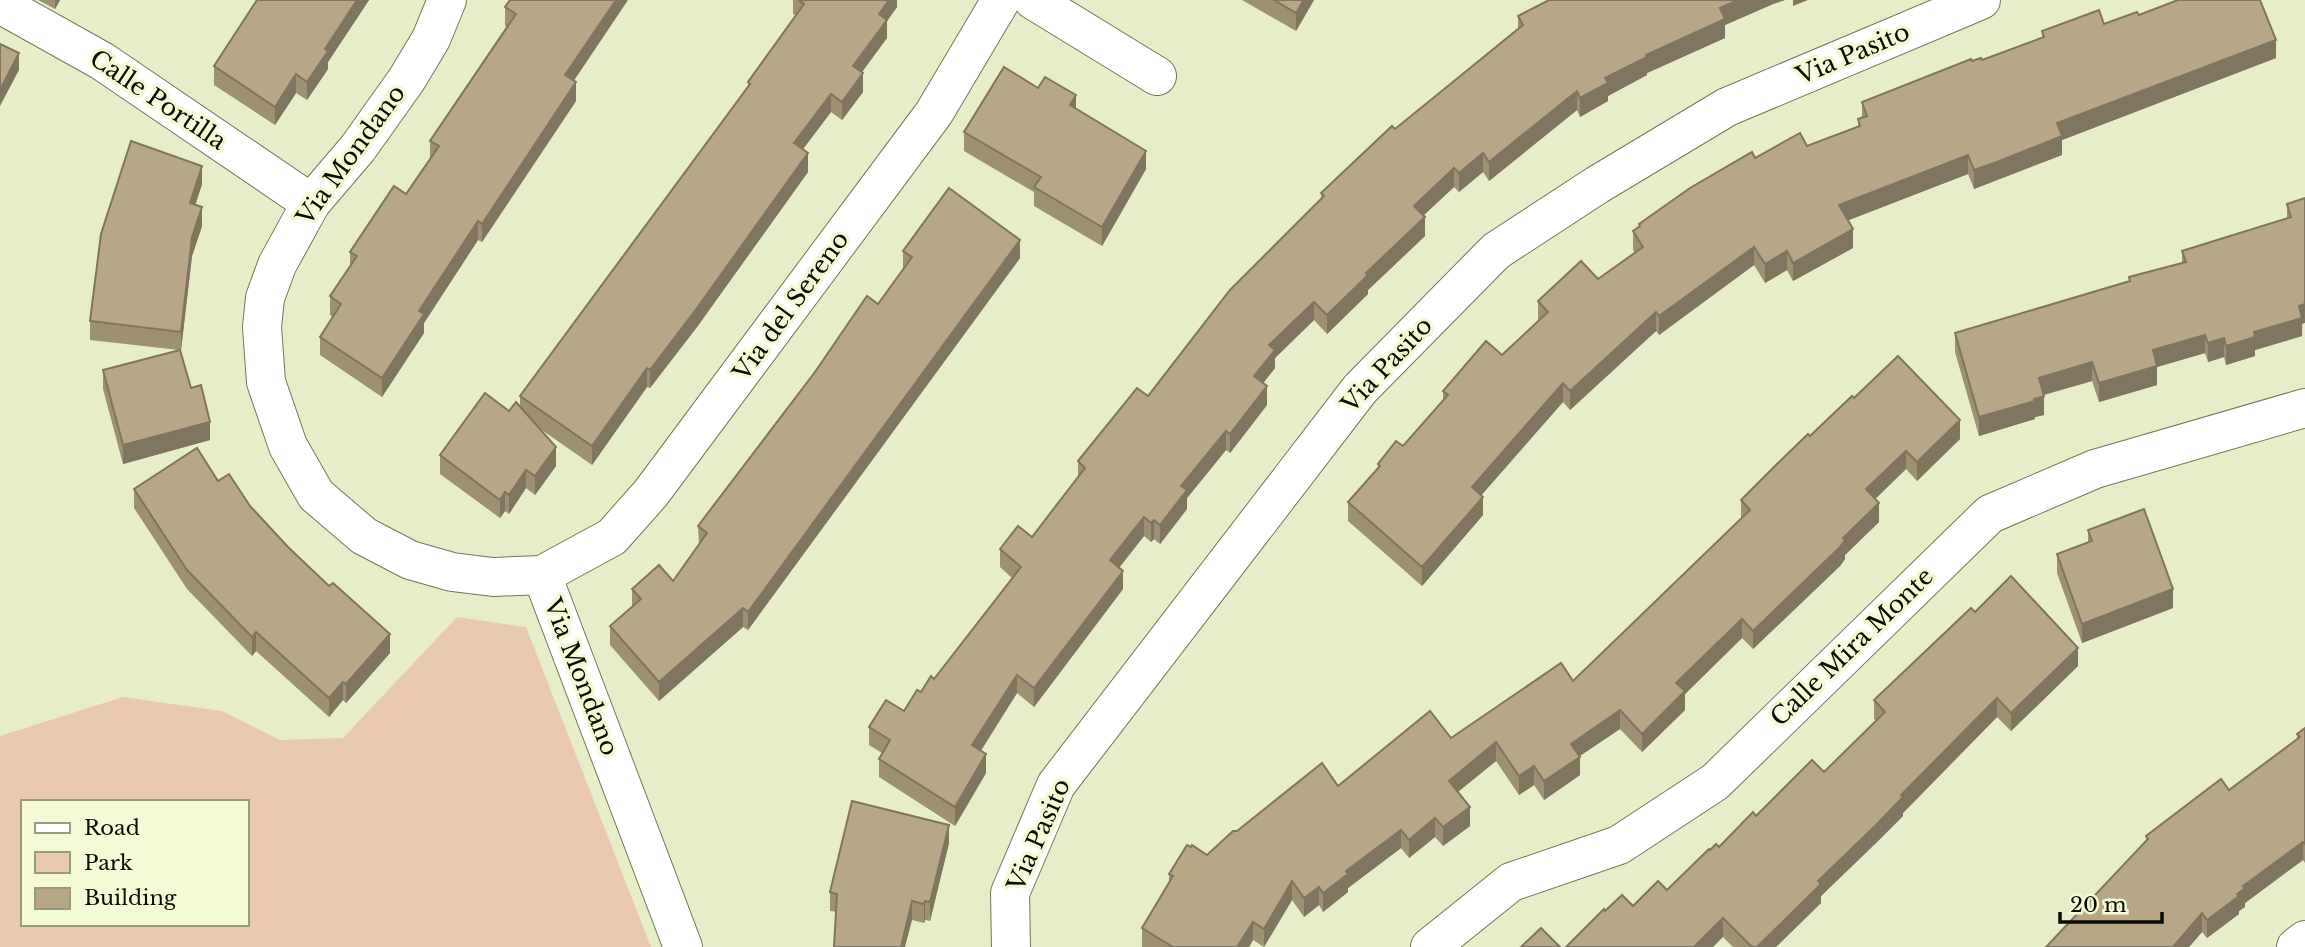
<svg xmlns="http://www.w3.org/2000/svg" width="2305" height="947" font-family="'Libre Baskerville',serif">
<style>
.green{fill:#eac9b4;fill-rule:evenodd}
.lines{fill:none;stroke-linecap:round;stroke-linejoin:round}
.minor-casing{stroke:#737857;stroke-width:40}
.minor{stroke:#fff;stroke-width:38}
.wall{fill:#9d9073}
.shaded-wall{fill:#80755e}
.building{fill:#b7a786;stroke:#80755e;stroke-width:2}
.labels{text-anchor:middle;stroke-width:7;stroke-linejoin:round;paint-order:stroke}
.street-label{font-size:24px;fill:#0b0d03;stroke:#f4fad5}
</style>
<rect width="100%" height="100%" fill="#e6edc8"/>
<path class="green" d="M457 617 526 627 651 947H0V736L123 697 222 711 280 740 343 738ZM23 802H247V924H23Z"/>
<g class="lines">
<g class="minor-casing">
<g id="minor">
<path d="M447 0 431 39 407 79 358 148 311 203 277 265 265 298 262 327 266 382 288 446 316 495 364 536 410 560 452 572 493 577 542 575 612 537 651 493 934 113 1001 0"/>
<path d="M1033 0 1157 76"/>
<path d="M0 4 102 61 311 203"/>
<path d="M542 575 683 947"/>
<path d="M1011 947 1010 893 1056 785 1360 389 1496 251 1597 185 1727 107 1981 0"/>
<path d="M1430 947 1511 882 1619 845 1715 782 1990 514 2095 469 2305 408"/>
<path d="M2296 947 2305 940"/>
</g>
</g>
<use href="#minor" class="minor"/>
</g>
<g class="wall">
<path d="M38 0H60L55 9Z"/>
<path d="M257 0H369L328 62V69L307 100 296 93 275 125 214 85V66Z"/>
<path d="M510 0 574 81 576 101 482 242 478 240 424 323V333L382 397 320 355V337L333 317 330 315V296L350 266V252L406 194 430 159V141L507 27 505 26V7Z"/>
<path d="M793 0H897V7L887 21V38L862 72 863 92 842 120 831 112 803 149 808 172 697 327 650 388 647 387 592 465 539 428 556 466 535 495 526 488 509 514 505 511 500 518 440 474V455L509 411 520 406V396L748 87V82L796 16 793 14Z"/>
<path d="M1242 0H1314L1296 31Z"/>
<path d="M1549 0H1785L1773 4 1725 25V38L1647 73V75L1608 96V101L1580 117 1577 110 1489 181 1483 172 1459 192 1454 187 1423 216 1425 236 1368 290V294L1327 334 1314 320 1275 358V368L1263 383 1267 405 1230 453 1226 450 1187 498V509L1160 544 1154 539 1151 542 1144 536 1119 568 1123 589 1034 707 1017 693 981 751 986 773 955 826 879 777V759L882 753 869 745V727L904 711 934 679 1012 578 1000 567V549L1032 537 1078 478V461L1148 396 1321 200V193L1395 129 1518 28V16Z"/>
<path d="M2139 15 2276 58 2062 140V155L1974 189 1968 174 1848 220 1853 248 1793 281 1787 270 1765 283 1754 265 1659 335 1656 331 1570 410 1563 402 1481 495 1483 515 1422 586 1348 521V502L1378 469V464L1403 446 1443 401V391L1502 355 1538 321V301L1598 279 1635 253 1633 250V231L1639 227V224L1755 158 1807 146 1858 126V119L1862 118V102L1972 61 1982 60 2042 37V31L2104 24Z"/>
<path d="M1038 88 1076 108 1146 169 1102 246 1034 206V192L964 151V132Z"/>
<path d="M202 184 195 205 202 226 192 256 181 350H180L191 388 210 440 123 464 103 389V370L179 350 90 340V321Z"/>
<path d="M2305 198 2302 336 2255 350V356L2226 365 2224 357 2208 362 2205 353 2157 367V385L2099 402 2092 381 2044 395V415L2035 417V419L1979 436 1955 352V333L2129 282V277L2182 263V251L2287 218V204Z"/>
<path d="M903 251 1020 258 748 630 743 627 659 701 610 645V626L632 607V589L673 581 699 545 698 526 878 304 903 269Z"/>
<path d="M1854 398 1960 439 1917 481 1906 469 1875 499 1879 522 1845 555V559L1840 566 1753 649 1742 638 1685 694V710L1642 752 1620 729 1579 756 1580 775 1544 800 1534 785 1519 795 1496 761 1458 792 1470 826 1443 846 1435 837 1409 858 1401 848 1348 888V892L1323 912 1319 905 1304 917 1292 900 1264 947 1253 940 1249 947H1142V928L1169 882V874L1207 855 1237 831 1338 786 1451 738 1573 681 1741 519V500L1810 436Z"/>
<path d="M218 481 250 506 390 653 346 703 343 700 329 717 256 651 252 656 187 589 134 508V489Z"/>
<path d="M2088 530 2173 608 2082 643 2057 573V554L2088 543Z"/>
<path d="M1975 612 2078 666 2011 731 1997 717 1903 813V816L1876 843 1821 896V903L1776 947H1733L1723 937 1605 911 1633 906 1667 890 1710 850 1719 847 1756 816 1824 772 1876 721 1874 719V700Z"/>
<path d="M2305 728V863L2303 860 2245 903V907L2239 911V914L2207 938 2202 932 2189 947H2046L2146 842V836L2229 790 2297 739V734Z"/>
<path d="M949 843 930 921 925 920 924 923 912 920 830 911V892Z"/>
</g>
<g class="shaded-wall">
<path d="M55 0H60L55 9Z"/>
<path d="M357 0H369L328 62V69L307 100V82L325 49Z"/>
<path d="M616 0H628L565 94V75Z"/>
<path d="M889 0H897V7L887 21V38L853 84V66L879 14Z"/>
<path d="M1304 0H1314L1296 31V13Z"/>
<path d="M1738 0H1785L1773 4 1725 25V38L1647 73V75L1608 96V101L1580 117V98L1605 78 1646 55 1720 8Z"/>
<path d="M1793 0H1808L1793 6Z"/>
<path d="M2276 40V58L2062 140V155L1974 189V170L2057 123Z"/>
<path d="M19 53V70L0 106V90Z"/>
<path d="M863 73V92L842 120V102Z"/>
<path d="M296 74V93L275 125V107Z"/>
<path d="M576 82V101L482 242V224Z"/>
<path d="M1577 91V110L1489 181V162Z"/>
<path d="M831 94V112L794 161V143Z"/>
<path d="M1076 95V114L1070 105Z"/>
<path d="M1146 151V169L1102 246V227Z"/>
<path d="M808 153V172L697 327 650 388V370Z"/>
<path d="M1483 153V172L1459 192V173Z"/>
<path d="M1968 155V174L1839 224V205Z"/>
<path d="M202 166V184L190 222V203Z"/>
<path d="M1454 168V187L1414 224V206Z"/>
<path d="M202 207V226L192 256 181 350V332L192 237Z"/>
<path d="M1425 217V236L1368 290V294L1327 334V315L1366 273Z"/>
<path d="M478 221V240L424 323V333L382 397V378L419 311Z"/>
<path d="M1853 229V248L1793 281V263Z"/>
<path d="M1020 240V258L748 630V612Z"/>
<path d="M1754 247V265L1659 335V316Z"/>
<path d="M1787 251V270L1765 283V264Z"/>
<path d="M1314 302V320L1275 358V368L1254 395V376L1269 345Z"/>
<path d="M2305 304V323L2302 324V336L2255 350V356L2226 365V346L2299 306Z"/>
<path d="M1656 312V331L1570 410V391Z"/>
<path d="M2205 335V353L2157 367V385L2099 402V383L2153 350Z"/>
<path d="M2224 338V357L2208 362V343Z"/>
<path d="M2092 362V381L2039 396V378Z"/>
<path d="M647 368V387L592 465V446Z"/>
<path d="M1563 383V402L1472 506V487Z"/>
<path d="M1267 386V405L1230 453V434Z"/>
<path d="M2044 396V415L2035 417V419L1979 436V417Z"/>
<path d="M1960 420V439L1917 481V462Z"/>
<path d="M210 422V440L123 464V445Z"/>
<path d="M1226 431V450L1187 498V509L1160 544V525L1181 486Z"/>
<path d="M556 447V466L535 495V476Z"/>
<path d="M1906 451V469L1866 508V489Z"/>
<path d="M526 470V488L509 514V495Z"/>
<path d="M505 492V511L500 518V500Z"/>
<path d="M1483 497V515L1422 586V567Z"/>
<path d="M1879 503V522L1845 555V559L1840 566 1753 649V631L1843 538Z"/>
<path d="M1144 517V536L1110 579V560Z"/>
<path d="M1154 520V539L1151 542V523Z"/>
<path d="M1123 571V589L1034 707V688Z"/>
<path d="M2173 589V608L2082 643V624Z"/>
<path d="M743 608V627L659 701V682Z"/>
<path d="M1742 619V638L1685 694V710L1642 752V734L1676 683Z"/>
<path d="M256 632V651L252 656V637Z"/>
<path d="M390 634V653L346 703V684Z"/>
<path d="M2078 648V666L2011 731V713Z"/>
<path d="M1017 675V693L972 764V745Z"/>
<path d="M343 682V700L329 717V698Z"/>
<path d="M1997 698V717L1903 813V816L1876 843 1821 896V903L1776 947H1757L1818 881Z"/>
<path d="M1620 710V729L1571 762V744Z"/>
<path d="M1496 742V761L1449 799V781Z"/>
<path d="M986 754V773L955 826V807Z"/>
<path d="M1580 757V775L1544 800V781Z"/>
<path d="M1534 766V785L1519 795V776Z"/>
<path d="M1470 807V826L1443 846V827Z"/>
<path d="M1435 818V837L1409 858V840Z"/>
<path d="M949 825V843L930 921V902Z"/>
<path d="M1401 830V848L1348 888V892L1323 912V893L1346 871Z"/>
<path d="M2303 842V860L2245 903V907L2239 911V914L2207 938V920L2237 894 2243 886Z"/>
<path d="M1292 881V900L1264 947V929Z"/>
<path d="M1319 887V905L1304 917V898Z"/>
<path d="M912 901V920L905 947H901Z"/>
<path d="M925 901V920L924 923V904Z"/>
<path d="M2202 913V932L2189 947H2173Z"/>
<path d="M1723 918V937L1713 947H1694Z"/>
<path d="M1253 922V940L1249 947H1237Z"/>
</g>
<g class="building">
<path d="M257 0H357L325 49 328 51 307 82 296 74 275 107 214 66Z"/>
<path d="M510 0H616L565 75 576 82 482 224 478 221 419 311 424 314 382 378 320 337 341 304 330 296 357 256 350 252 394 186 406 194 439 146 430 141 516 14 505 7Z"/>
<path d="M799 0H889L879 14 887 20 853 66 863 73 842 102 831 94 794 143 808 153 697 308 650 370 647 368 592 446 520 396 750 84 748 82 804 4Z"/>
<path d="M1274 0H1304L1296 13Z"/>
<path d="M1549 0H1738L1720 8 1725 19 1646 55 1647 57 1605 78 1608 83 1580 98 1577 91 1489 162 1483 153 1459 173 1454 168 1414 206 1425 217 1366 273 1368 275 1327 315 1314 302 1269 345 1275 350 1254 376 1267 386 1230 434 1226 431 1181 486 1187 490 1160 525 1154 520 1151 523 1144 517 1110 560 1123 571 1034 688 1017 675 972 745 986 754 955 807 879 759 890 740 869 727 886 700 904 711 917 690 921 692 931 676 934 679 1021 567 1000 549 1018 526 1032 537 1085 468 1078 461 1137 388 1148 396 1230 290 1324 196 1321 193 1392 126 1395 129 1523 25 1518 16Z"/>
<path d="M2178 0H2260L2276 40 2057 123 2062 136 1997 162 1974 170 1968 155 1839 205 1853 229 1793 263 1787 251 1765 264 1754 247 1659 316 1656 312 1570 391 1563 383 1472 487 1483 497 1422 567 1348 502 1380 466 1378 464 1396 441 1403 446 1448 395 1443 391 1486 341 1502 355 1548 312 1538 301 1581 261 1598 279 1643 247 1633 231 1640 226 1639 224 1690 188 1752 152 1755 158 1800 133 1807 146 1860 126 1858 119 1867 116 1862 102 1971 59 1972 61 1981 58 1982 60 2044 37 2042 31 2099 10 2104 24 2137 12 2139 15Z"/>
<path d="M0 44 19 53 0 90Z"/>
<path d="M1004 67 1038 88 1045 77 1076 95 1070 105 1146 151 1102 227 1034 187 1041 177 964 132Z"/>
<path d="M131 141 202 166 190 203 202 207 192 237 181 332 90 321 101 234Z"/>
<path d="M949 188 1020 240 748 612 743 608 659 682 610 626 641 599 632 589 659 565 673 581 707 533 698 526 815 372 867 296 878 304 912 257 903 251Z"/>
<path d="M2305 198V304L2299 306 2302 318 2254 332 2255 337 2226 346 2224 338 2208 343 2205 335 2153 350 2157 366 2099 383 2092 362 2039 378 2044 396 2034 399 2035 401 1979 417 1955 333 2130 281 2129 277 2186 262 2182 251 2291 217 2287 204Z"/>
<path d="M180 350 191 388 201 385 210 422 123 445 103 370Z"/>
<path d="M1898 356 1960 420 1917 462 1906 451 1866 489 1879 503 1843 538 1845 540 1840 547 1753 631 1742 619 1676 683 1685 691 1642 734 1620 710 1571 744 1580 757 1544 781 1534 766 1519 776 1496 742 1449 781 1470 807 1443 827 1435 818 1409 840 1401 830 1346 871 1348 874 1323 893 1319 887 1304 898 1292 881 1264 929 1253 922 1237 947H1173L1142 928 1173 876 1169 874 1187 845 1191 847 1192 845 1207 855 1233 831H1237L1322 763 1338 786 1430 711 1451 738 1561 663 1573 681 1750 510 1741 500 1776 465 1808 434 1810 436 1852 396 1854 398Z"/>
<path d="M485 393 509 411 516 402 556 447 535 476 526 470 509 495 505 492 500 500 440 455Z"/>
<path d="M197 448 218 481 229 474 250 506 288 547 329 586 333 583 390 634 346 684 343 682 329 698 256 632 252 637 187 570 134 489Z"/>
<path d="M2144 509 2173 589 2082 624 2057 554 2092 541 2088 530Z"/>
<path d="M2011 576 2078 648 2011 713 1997 698 1901 795 1903 797 1876 825 1818 881 1821 884 1757 947H1752L1723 918 1694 947H1566L1604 909 1605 911 1622 895 1633 906 1658 881 1667 890 1709 849 1710 850 1716 844 1719 847 1753 812 1756 816 1812 760 1824 772 1885 712 1874 700 1971 608 1975 612Z"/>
<path d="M2305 728V844L2303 842 2243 886 2245 888 2237 894 2239 896 2207 920 2202 913 2173 947H2046L2148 839 2146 836 2221 779 2229 790 2300 737 2297 734Z"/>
<path d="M852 801 949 825 930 902 925 901 924 904 912 901 901 947H834L837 894 830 892Z"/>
<path d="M1541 928 1560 947H1521Z"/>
</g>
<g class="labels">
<g class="street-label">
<text transform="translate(1853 54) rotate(-23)" y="8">Via Pasito</text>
<text transform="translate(158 100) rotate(34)" y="8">Calle Portilla</text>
<text transform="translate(351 155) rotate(-54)" y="8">Via Mondano</text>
<text transform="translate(791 306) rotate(-54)" y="8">Via del Sereno</text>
<text transform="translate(1387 365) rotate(-47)" y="8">Via Pasito</text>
<text transform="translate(1852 647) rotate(-44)" y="8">Calle Mira Monte</text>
<text transform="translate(581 677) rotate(69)" y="8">Via Mondano</text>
<text transform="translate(1039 835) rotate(-66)" y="8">Via Pasito</text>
</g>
</g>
<rect x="21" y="800" width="228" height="126" fill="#f4fad5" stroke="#979b81" stroke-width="2"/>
<rect x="35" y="823" width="35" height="10" fill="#ffffff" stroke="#979b81" stroke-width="2"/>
<text x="84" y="835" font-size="21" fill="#0b0d03">Road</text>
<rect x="35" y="852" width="35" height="21" fill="#eac9b4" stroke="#979b81" stroke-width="2"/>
<text x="84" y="870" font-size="21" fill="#0b0d03">Park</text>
<rect x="35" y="888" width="35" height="21" fill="#b7a786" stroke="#979b81" stroke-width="2"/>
<text x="84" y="905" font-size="21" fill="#0b0d03">Building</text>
<path d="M2060 912v10h102v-10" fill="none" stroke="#0b0d03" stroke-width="3.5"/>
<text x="2070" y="912" font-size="21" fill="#0b0d03" stroke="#f4fad5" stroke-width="5" paint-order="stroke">20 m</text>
</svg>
